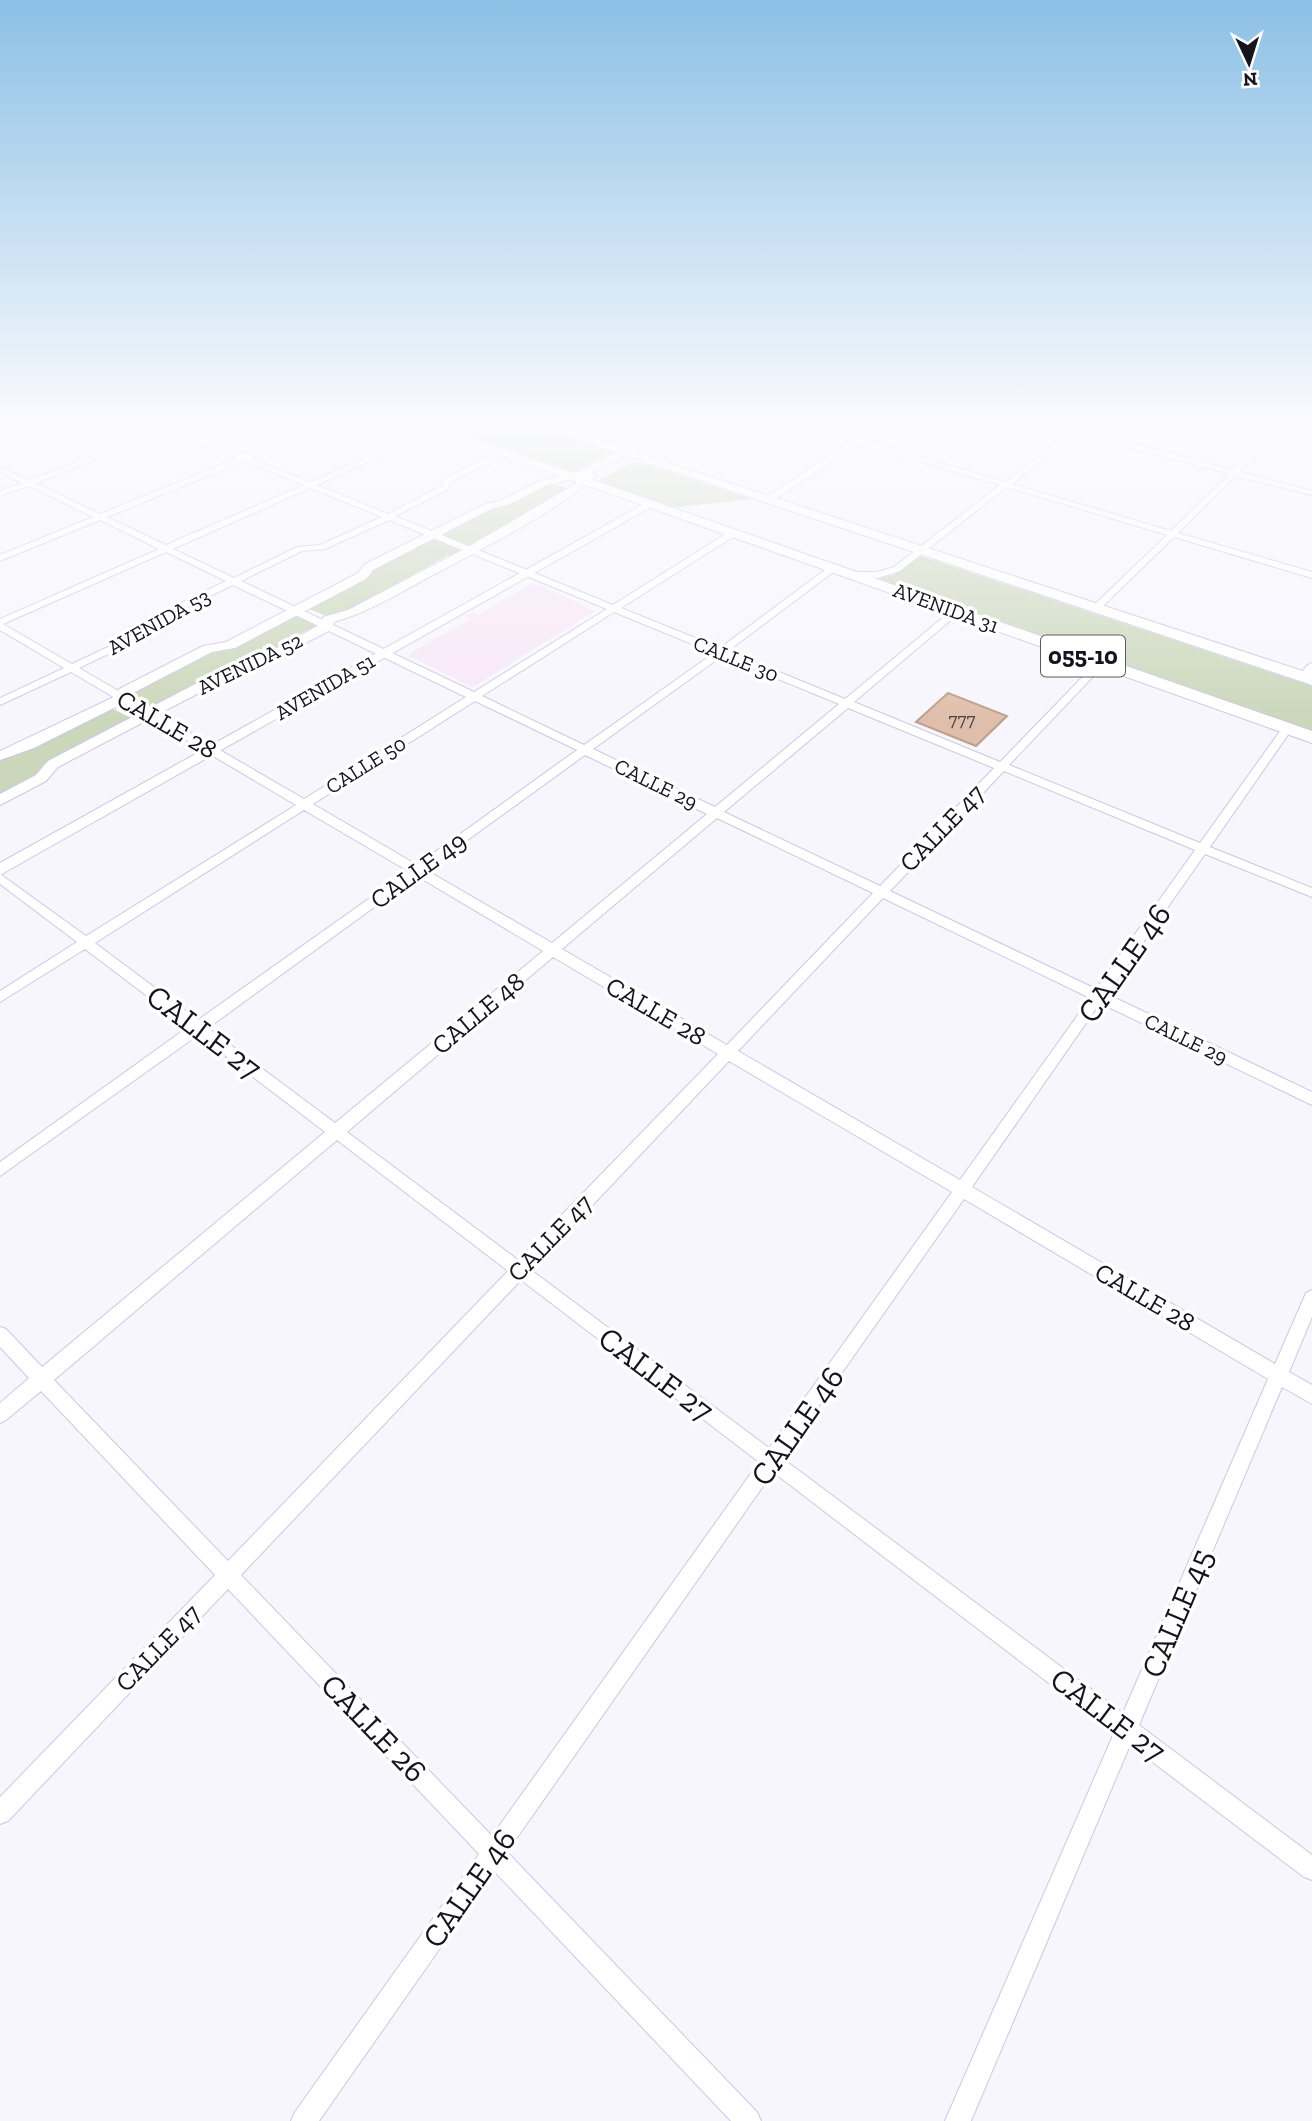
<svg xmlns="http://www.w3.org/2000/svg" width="1312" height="2121" font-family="'Zilla Slab',serif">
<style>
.medical{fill:#f8e7f8}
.green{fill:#cbd7bb}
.building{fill:#dfbfab;stroke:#be9f8b;stroke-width:2}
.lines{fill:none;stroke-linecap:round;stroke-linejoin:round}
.street-casing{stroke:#ccc7e8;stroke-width:2}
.secondary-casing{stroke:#ccc7e8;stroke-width:2}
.highway-casing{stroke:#ccc7e8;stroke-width:2}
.street{fill:#fff;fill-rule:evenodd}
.secondary{fill:#fff;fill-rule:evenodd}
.highway{fill:#fff;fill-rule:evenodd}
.labels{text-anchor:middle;stroke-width:7;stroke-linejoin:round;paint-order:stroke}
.far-number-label{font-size:19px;fill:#483e41}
.far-street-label{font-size:21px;fill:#15131e;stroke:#fff}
.shield{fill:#fff;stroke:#5b5a62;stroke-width:2}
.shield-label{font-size:24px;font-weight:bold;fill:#15131e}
.street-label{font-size:26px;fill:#15131e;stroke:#fff}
.near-street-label{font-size:32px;fill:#15131e;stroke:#fff}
</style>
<rect width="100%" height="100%" fill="#f7f6fd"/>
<path class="medical" d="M531 584 542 586 595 611 476 685 470 686 410 656V653L470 619 465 616 472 612 478 615Z"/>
<g class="green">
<path d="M455 424H525L613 453 571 473 448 432 449 427Z"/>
<path d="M634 462 646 464 751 499 669 508 595 482Z"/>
<path d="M548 483 569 489 476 541 477 543 471 547 438 535Z"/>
<path d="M432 538 464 550 450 558 448 555 347 611 326 616 307 608 375 567Z"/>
<path d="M921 556 1312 686V734L871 580 893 575Z"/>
<path d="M297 614 322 625 309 632 305 631 249 664 153 708 126 694 216 649Z"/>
<path d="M113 709 131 718 44 764 33 778 0 795V758L23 752Z"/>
</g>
<path class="building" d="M948 693 1007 716 976 746 916 722Z"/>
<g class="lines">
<g class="street-casing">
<g id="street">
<path d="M17 424H27L0 435V430Z"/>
<path d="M158 424 180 425 179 429 245 455 321 424H331L251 458 310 482 442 424H451L317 485 388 514 440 487 446 477 502 451H508V455L452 481 446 491 395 516 613 605 730 531H736V535L621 608 720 648 830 566H836V570L728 651 845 699 952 610H958V614L854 702 1000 762 1098 661H1104V665L1009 765 1200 843 1283 727H1291L1292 729 1210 847 1312 888V897L1205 854 1107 994 1312 1092V1105L1100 1003 972 1187 1275 1364 1306 1293 1312 1290V1317L1289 1372 1312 1385V1404L1282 1387 1139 1725 1312 1855V1880L1304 1877 1130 1745 971 2121H945L1114 1733 773 1472 507 1852 757 2112 761 2121H731L494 1871 319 2121H291L295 2112 479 1854 228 1589 8 1821 0 1824V1797L215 1575 41 1391 6 1420 0 1423V1403L29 1378 0 1347V1327L6 1329 42 1367 325 1132 198 1035 0 1176V1162L188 1027 85 949 0 1002V991L77 942 0 884V874L86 936 296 805 71 672 0 705V698L64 668 0 630V619L159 549 100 520 0 561V555L93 517 29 486 0 496V491L22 483 0 472V467L29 480 166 429ZM172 431 238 458 100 514 36 483ZM245 461 304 485 166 545 107 517ZM310 488 382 517 320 545 297 547 234 578 173 549ZM389 520 607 609 474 692 241 581 302 551 325 549ZM166 552 226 581 158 614 148 628 72 664 3 624ZM233 585 466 697 304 799 79 668 154 632 164 618ZM614 612 714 653 584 745 482 696ZM722 656 839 704 715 807 593 749ZM475 701 577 750 417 865 313 804ZM848 708 994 768 880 886 724 812ZM585 755 707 814 552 943 426 870ZM1004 771 1195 850 1096 989 890 891ZM304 810 408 871 198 1020 95 943ZM717 818 873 893 727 1045 562 949ZM417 876 543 951 335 1123 208 1028ZM883 898 1090 998 960 1180 738 1051ZM553 957 718 1054 518 1260 347 1132ZM729 1061 952 1192 769 1448 531 1270ZM337 1140 508 1271 228 1561 54 1380ZM964 1199 1268 1379 1123 1713 782 1458ZM521 1280 759 1462 492 1836 241 1575Z"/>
<path d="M798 424H809L857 438 879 424H887L864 440 1005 482 1070 432 1046 424H1058L1074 428 1079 424H1087L1081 430 1233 470 1281 424H1288L1240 472 1312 491V495L1236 476 1178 533 1312 572V578L1174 537 1098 611H1092V607L1167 535 1007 487 900 571 878 578 850 577 849 575 853 572H877L894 567 1000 485 859 444 771 502H765V498L852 441ZM1076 433 1230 474 1171 531 1012 484Z"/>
<path d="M1302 424H1312V428L1302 426Z"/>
<path d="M1312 663V673L1308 679H1300C1299 674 1307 664 1312 663Z"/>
</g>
</g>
<g class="secondary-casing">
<g id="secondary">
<path d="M674 424H687L592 472 596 475 595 477C548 517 488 545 435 574 402 591 370 612 334 622L332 629 256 670 235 674 58 767 46 781 0 805V794L36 775 48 761 226 668 247 664 321 624 323 617 348 610 466 548 569 488 582 477 547 485 510 504 491 509 373 570 366 579 235 648 212 652 131 694 128 701 34 748 0 760V751L116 696 119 689 203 646 226 642 358 573 365 564 483 505 502 500 539 481 575 473Z"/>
<path d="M649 501 653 502V506L0 875V863Z"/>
</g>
</g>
<g class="highway-casing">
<g id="highway">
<path d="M414 424H433L1312 731V743Z"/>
<path d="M531 424H550L1312 674V685Z"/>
</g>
</g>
<use href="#street" class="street"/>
<use href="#secondary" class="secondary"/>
<use href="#highway" class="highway"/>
</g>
<linearGradient id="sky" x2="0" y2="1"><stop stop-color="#8cc0e5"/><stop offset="0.59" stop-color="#fbfbfe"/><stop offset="1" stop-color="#fbfbfe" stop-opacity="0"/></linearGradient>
<rect width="1312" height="721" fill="url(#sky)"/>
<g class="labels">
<g class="far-number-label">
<text x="962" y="726">777</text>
</g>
<g class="far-street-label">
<text transform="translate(946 608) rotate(20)" y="7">AVENIDA 31</text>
<text transform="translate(159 622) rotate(-29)" y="7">AVENIDA 53</text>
<text transform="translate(736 659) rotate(22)" y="7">CALLE 30</text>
<text transform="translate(250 664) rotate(-26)" y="7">AVENIDA 52</text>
<text transform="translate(325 687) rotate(-30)" y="7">AVENIDA 51</text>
<text transform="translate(366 765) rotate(-32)" y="7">CALLE 50</text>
<text transform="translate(656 784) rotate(26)" y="7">CALLE 29</text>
<text transform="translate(1186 1039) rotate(26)" y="7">CALLE 29</text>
</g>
<rect class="shield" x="1041" y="635.5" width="84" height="41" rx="5"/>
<g class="shield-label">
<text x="1083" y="664">055-10</text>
</g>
<g class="street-label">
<text transform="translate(167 724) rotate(30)" y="9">CALLE 28</text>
<text transform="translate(942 828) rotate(-46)" y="9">CALLE 47</text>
<text transform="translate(418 870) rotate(-36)" y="9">CALLE 49</text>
<text transform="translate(656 1011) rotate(30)" y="9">CALLE 28</text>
<text transform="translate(478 1013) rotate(-40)" y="9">CALLE 48</text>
<text transform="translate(550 1238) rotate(-46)" y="9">CALLE 47</text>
<text transform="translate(1145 1297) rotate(30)" y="9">CALLE 28</text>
<text transform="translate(158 1648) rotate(-46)" y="9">CALLE 47</text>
</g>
<g class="near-street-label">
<text transform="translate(1124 963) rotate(-55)" y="11">CALLE 46</text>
<text transform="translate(204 1032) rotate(37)" y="11">CALLE 27</text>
<text transform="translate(656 1374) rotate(37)" y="11">CALLE 27</text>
<text transform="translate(797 1426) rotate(-55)" y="11">CALLE 46</text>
<text transform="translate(1177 1613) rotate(-67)" y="11">CALLE 45</text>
<text transform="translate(1108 1715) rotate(37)" y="11">CALLE 27</text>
<text transform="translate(374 1728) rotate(46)" y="11">CALLE 26</text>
<text transform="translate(469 1888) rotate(-55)" y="11">CALLE 46</text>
</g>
</g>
<g transform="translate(1249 63) rotate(176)" stroke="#ffffff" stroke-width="5" paint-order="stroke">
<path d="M0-5L12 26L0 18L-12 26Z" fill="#15131e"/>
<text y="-10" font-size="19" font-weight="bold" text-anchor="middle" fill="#15131e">N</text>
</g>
</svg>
